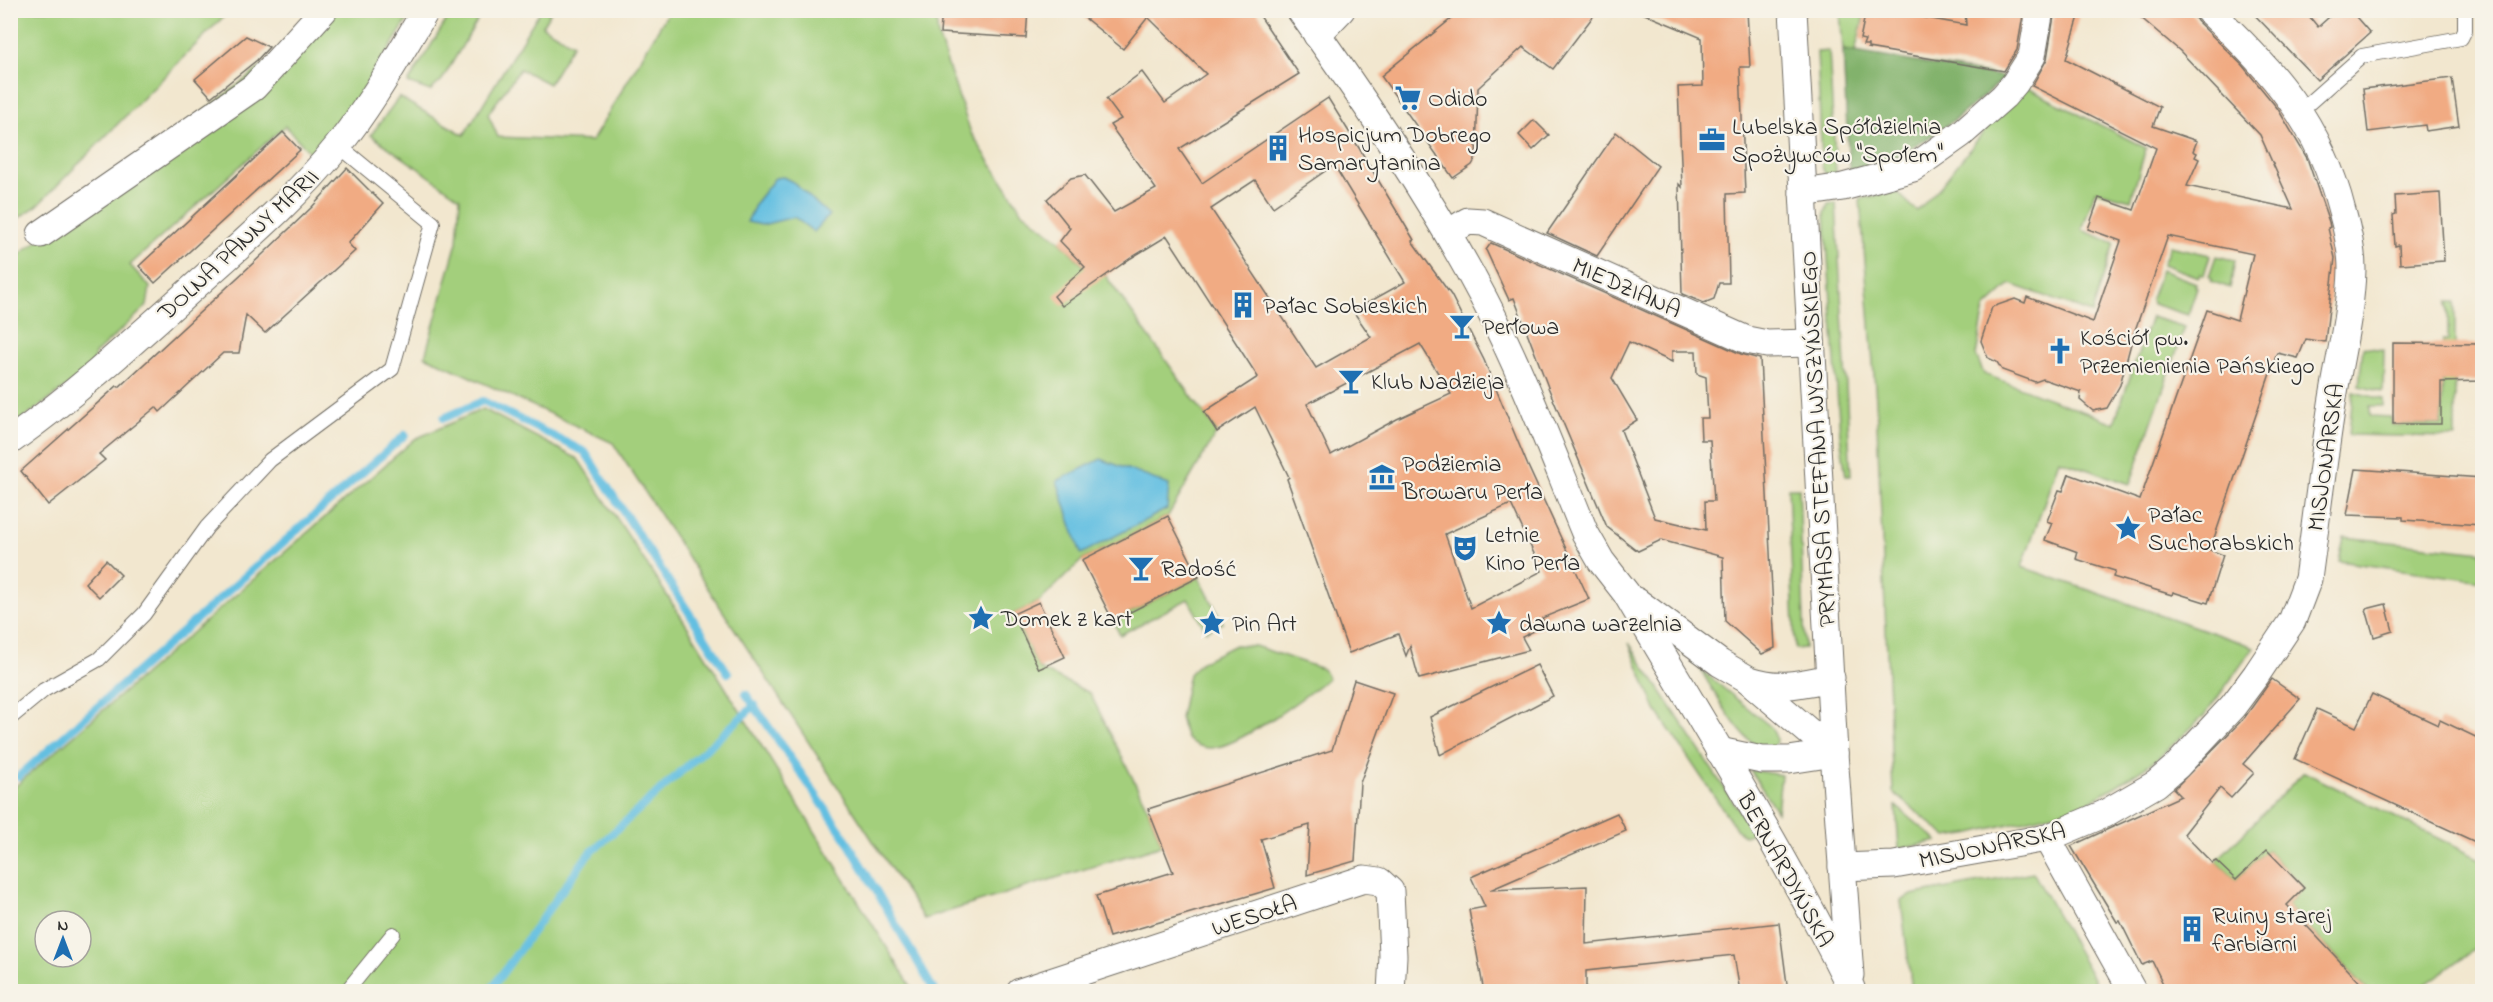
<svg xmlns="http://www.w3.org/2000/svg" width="2493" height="1002" font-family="'Indie Flower',sans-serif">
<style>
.green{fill:#a3cf7c;stroke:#677d54;stroke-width:1.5;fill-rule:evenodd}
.forest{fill:#82b26c;stroke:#566e4c;stroke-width:1.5}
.water{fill:#63bfe1;stroke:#477586;stroke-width:1.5}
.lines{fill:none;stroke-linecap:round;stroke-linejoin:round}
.stream{stroke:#63bfe1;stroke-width:8}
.building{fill:#f1ab83;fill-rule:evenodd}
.lane-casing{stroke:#716d64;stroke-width:16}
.street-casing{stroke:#716d64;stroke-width:29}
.lane{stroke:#fff;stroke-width:14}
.street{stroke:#fff;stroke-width:27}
.labels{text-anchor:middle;stroke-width:4.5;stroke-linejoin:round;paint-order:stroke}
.poi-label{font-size:24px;fill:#2b2b2b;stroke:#f7f3e8;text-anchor:start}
.street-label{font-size:24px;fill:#2b2b2b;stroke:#f7f3e8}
</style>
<rect width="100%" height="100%" fill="#f7f3e8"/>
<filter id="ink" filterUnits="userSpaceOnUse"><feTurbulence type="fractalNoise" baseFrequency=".0167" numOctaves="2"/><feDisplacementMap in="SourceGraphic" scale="12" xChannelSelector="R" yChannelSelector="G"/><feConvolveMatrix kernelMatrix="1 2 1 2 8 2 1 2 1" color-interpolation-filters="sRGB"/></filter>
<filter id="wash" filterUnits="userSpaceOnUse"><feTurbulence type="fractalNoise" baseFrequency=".008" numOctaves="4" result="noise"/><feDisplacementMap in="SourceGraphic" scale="24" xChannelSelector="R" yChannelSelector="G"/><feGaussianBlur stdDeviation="1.35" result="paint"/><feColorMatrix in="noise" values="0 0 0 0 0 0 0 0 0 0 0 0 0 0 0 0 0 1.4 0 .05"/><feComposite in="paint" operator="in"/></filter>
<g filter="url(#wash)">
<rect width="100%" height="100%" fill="#f2e7cf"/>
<g class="green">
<path d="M10 11 11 10 229 11 37 206 11 223Z"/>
<path d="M333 11H413L341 127 315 158 285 126 130 265 150 287 147 306 95 354 91 369 11 427 10 262Z"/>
<path d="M452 11H483L442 80 430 91 408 83Z"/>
<path d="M540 11H551L542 26 573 44 549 84 520 69 488 114 498 137 592 141 669 11H935L938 36 971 133 1022 211 1060 241 1083 265 1093 258 1217 432 1168 516 1082 560 1039 602 1013 614 1039 669 1090 693 1148 809 1162 845 924 919 613 443 425 356 457 242 460 198 371 135 399 97 464 135Z"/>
<path d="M1840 11H1865L1855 52 1843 50Z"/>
<path d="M1829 51 1836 174 1828 175 1824 172 1822 166 1817 52Z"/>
<path d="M2025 87 2146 148 2131 200 2095 191 2082 230 2114 243 2092 313 2011 284 1985 308 1976 355 1984 374 2114 423 2151 317 2185 327 2130 484 2059 460 2022 567 2254 647 2205 715 2156 760 2116 786 2080 807 1967 834 1947 837 1893 792 1876 400 1860 199 1896 191 1917 211 1940 187 1989 125Z"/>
<path d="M1836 203 1851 476H1846L1840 435 1825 213 1828 204Z"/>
<path d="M2170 246 2210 255 2204 275 2200 273 2198 277 2163 264Z"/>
<path d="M2216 256 2235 260 2230 288 2211 281 2212 278 2209 276Z"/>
<path d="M2161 270 2196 283 2195 286 2197 287 2188 315 2152 304 2151 299Z"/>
<path d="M2448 302H2455V437L2349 435 2353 392 2383 399V406H2370V416L2391 417 2392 425H2442L2443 340H2448Z"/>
<path d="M2363 347 2384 350 2383 392 2359 386Z"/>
<path d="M483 409 578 459 689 629 914 991 11 992V790L415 439ZM45 921H81V957H45Z"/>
<path d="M1788 488H1799L1805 648 1795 649Z"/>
<path d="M2344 537 2482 552V581L2339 561Z"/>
<path d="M1199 577 1223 623 1206 631 1188 599 1120 635 1113 621Z"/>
<path d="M1629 643 1753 832 1745 836 1737 830 1656 710Z"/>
<path d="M1235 645 1255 646 1323 669 1328 678C1305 697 1244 742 1217 747 1205 750 1196 746 1187 739L1180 718 1189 674 1201 662Z"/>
<path d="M1700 669 1771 727C1775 734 1778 740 1774 747 1771 747 1768 749 1764 748 1742 746 1712 687 1700 669Z"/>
<path d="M1750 770 1781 775 1777 812Z"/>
<path d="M2304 772 2482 860V944L2416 991H2369L2287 905 2304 888 2267 850 2236 880 2216 861Z"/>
<path d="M1896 806 1938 841 1899 849Z"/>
<path d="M2033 872 2100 991H1912L1901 901 1911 895Z"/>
</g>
<path class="forest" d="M1843 50 2006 77C1969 109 1931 142 1885 161 1874 165 1861 167 1849 170Z"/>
<g class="water">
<path d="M783 177 793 182 829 215 814 232 794 217 762 225 747 222 757 201 775 178Z"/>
<path d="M1101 459 1169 485 1167 509 1081 554 1057 481Z"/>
</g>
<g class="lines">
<g class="stream">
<path d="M444 418 483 401 585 452 728 673"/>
<path d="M746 694 845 837 935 992"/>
<path d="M19 776 405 435"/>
<path d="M489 992 587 856 755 705"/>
</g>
</g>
<g id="blocks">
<g class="building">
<path d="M942 10H1028L1026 38 940 33Z"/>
<path d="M1075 10H1256L1299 74 1179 149 1202 183 1328 98 1359 148 1414 240 1412 241 1451 295 1484 360 1528 466 1589 599 1542 618 1546 625 1522 637 1529 650 1419 679 1410 646 1406 656 1398 634 1349 653 1287 479 1289 477 1255 407 1217 432 1204 412 1258 377 1167 236 1131 258 1062 306 1054 296 1085 267 1060 241 1070 228 1047 199 1071 178 1085 175 1114 212 1156 189 1110 125 1121 119 1106 99 1142 72 1165 103 1206 74 1148 17 1123 49ZM1334 165 1405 282 1353 311 1371 337 1316 368 1211 209 1255 180 1273 207ZM1420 344 1451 394 1397 419 1331 455 1307 404ZM1511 504 1542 571 1471 608 1445 534Z"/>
<path d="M1462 10H1598L1553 69 1523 47 1478 88 1476 158 1472 165 1453 178 1381 76Z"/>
<path d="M1635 10H1747L1750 67H1740L1745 193 1727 194 1729 283H1719L1714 299 1704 303 1682 294 1679 184 1682 187 1678 87 1703 86 1702 38Z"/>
<path d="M1866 10H1882L1966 25 1965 10H2024L2017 50 2004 71 1868 48V45H1863L1865 40 1860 39Z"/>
<path d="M2055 10H2081L2066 59 2160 107 2153 126 2197 141 2193 151 2197 153 2195 157 2199 159 2187 186 2293 209 2260 135 2180 51 2132 10H2190L2197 21 2242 65 2278 109 2307 158 2329 222 2330 227 2328 228 2335 258 2325 342 2306 339 2298 358 2277 353 2210 550 2223 555 2208 603 2173 592 2172 595 2113 577 2115 571 2076 559 2078 552 2045 540 2052 523 2047 521 2059 490 2063 491 2069 474 2140 500 2207 310 2237 320 2253 254 2168 236 2133 336 2120 385 2107 408 2093 411 2080 400 2081 392 2043 379 2035 382 2002 370 1997 362 1988 358 1981 341 1992 307 2015 299 2025 303 2027 297 2093 322 2121 241 2088 229 2099 198 2134 210 2156 148 2032 86 2047 59Z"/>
<path d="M2250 10H2304L2318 27 2337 10H2350L2370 33 2317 80Z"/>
<path d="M246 36 269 47 257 60 211 97 195 79Z"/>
<path d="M2452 78 2459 126 2426 131 2425 125 2368 132 2363 89Z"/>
<path d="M1534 120 1549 135 1533 150 1519 135Z"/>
<path d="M283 132 300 150 155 283 139 266Z"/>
<path d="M1616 132 1658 166 1597 256 1547 233Z"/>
<path d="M347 168 383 204 348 243 355 251 265 333 246 315 239 353H223L160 412 156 407 99 454 105 460 48 505 21 471 117 386 119 387 263 254 312 207Z"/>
<path d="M2440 193 2444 261 2400 264 2399 245 2395 246 2393 215 2396 214 2395 196Z"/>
<path d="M1491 243 1741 354 1760 359 1775 648 1762 654 1725 621 1723 557 1661 540 1638 551 1607 527 1548 387 1514 298 1509 300 1486 250ZM1629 342 1672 362V351H1696L1697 374 1706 377 1708 418H1700L1701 440H1710L1714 501H1705L1706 530 1655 518 1621 430 1637 420 1612 378Z"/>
<path d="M2393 343 2482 344V381L2441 382V424H2393Z"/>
<path d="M2356 469 2482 478V525L2403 520V517L2347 515Z"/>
<path d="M1168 516 1199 577 1113 621 1082 560Z"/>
<path d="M106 560 121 575 99 597 85 583Z"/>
<path d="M1039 602 1065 657 1039 669 1013 614Z"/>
<path d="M2386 604 2393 631 2374 637 2366 609Z"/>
<path d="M1537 665 1553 696 1440 755 1430 717Z"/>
<path d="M2272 679 2300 699 2243 764 2254 773 2231 798 2220 788 2184 834 2212 863 2216 861 2236 880 2267 850 2304 888 2287 905 2369 992H2167L2152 961 2142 965 2120 921 2117 922 2071 846 2181 796 2174 789 2245 717Z"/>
<path d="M1354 680 1393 693 1360 783 1355 861 1307 875 1310 825 1261 839 1275 888 1109 937 1096 896 1173 872 1148 809 1332 750Z"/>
<path d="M2372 694 2438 725 2440 720 2482 740V845L2295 759 2317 709 2356 727Z"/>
<path d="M1617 813 1626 831 1490 890 1587 886 1586 944 1779 923 1788 992H1740L1734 955 1586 971V992H1484L1469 910 1485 907 1471 877Z"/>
</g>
</g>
</g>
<g filter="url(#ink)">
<use href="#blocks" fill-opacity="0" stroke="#716d64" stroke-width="1.5"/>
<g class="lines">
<g class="lane-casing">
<g id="lane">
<path d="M2300 111 2362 56 2461 38 2465 30V10"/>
<path d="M10 718 44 690 99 659 144 614 207 527 270 460 392 369 433 223 338 145"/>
<path d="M346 992 393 934"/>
</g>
</g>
<g class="street-casing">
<g id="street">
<path d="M1300 10C1366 103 1431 198 1484 299 1523 374 1553 455 1585 533L1601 561 1626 593C1703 724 1784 852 1851 988"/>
<path d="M1793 10 1834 753 1850 975"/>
<path d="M1317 35 1341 10"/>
<path d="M1803 193 1843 187 1913 168 1961 134 2004 96 2015 83 2032 56 2040 10"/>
<path d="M1448 233 1468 221 1483 222 1747 340 1767 344 1811 343"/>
<path d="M41 234 254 87 324 10"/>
<path d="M10 441C76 394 135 340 194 287 244 242 295 199 337 147 371 105 398 56 426 10"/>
<path d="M1636 601 1720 663 1746 678 1834 753"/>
<path d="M1750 680C1781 690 1800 684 1831 678"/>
<path d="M1719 751 1762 760H1789L1834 753"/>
<path d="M2047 838 2133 992"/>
<path d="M1842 867 1894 865 2047 838 2104 814 2156 784 2177 766 2233 706 2256 675 2292 621 2308 579C2316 521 2323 462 2332 404 2339 360 2351 314 2352 269 2352 250 2347 229 2342 211 2320 124 2273 70 2208 10"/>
<path d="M1020 992 1364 879 1379 881 1390 891 1393 956 1391 992"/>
</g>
</g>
<use href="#lane" class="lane"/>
<use href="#street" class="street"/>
</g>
</g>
<defs>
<g id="supermarket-bare" transform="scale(2.07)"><path d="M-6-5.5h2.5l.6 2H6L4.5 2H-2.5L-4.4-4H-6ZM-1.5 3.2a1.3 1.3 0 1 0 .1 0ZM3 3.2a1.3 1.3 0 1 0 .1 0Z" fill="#1f6fb2" stroke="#f7f3e8" stroke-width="2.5" paint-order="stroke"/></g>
<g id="office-bare" transform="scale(2.07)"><path d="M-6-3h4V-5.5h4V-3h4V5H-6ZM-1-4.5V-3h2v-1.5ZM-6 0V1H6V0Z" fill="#1f6fb2" stroke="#f7f3e8" stroke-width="2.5" paint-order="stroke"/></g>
<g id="building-bare" transform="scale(2.07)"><path d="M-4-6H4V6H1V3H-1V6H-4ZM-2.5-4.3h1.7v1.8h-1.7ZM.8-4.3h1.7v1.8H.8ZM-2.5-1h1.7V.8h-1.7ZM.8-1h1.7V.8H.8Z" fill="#1f6fb2" stroke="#f7f3e8" stroke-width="2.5" paint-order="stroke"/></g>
<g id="bar-bare" transform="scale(2.07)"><path d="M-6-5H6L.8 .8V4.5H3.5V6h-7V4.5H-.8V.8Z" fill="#1f6fb2" stroke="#f7f3e8" stroke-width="2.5" paint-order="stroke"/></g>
<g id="church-bare" transform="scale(2.07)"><path d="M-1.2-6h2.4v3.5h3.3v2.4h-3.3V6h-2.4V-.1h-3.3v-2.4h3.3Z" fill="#1f6fb2" stroke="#f7f3e8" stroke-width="2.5" paint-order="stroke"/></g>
<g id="museum-bare" transform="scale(2.07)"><path d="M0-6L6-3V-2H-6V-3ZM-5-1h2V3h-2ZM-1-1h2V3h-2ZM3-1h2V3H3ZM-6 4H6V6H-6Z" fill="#1f6fb2" stroke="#f7f3e8" stroke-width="2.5" paint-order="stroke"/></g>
<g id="sight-bare" transform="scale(2.07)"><path d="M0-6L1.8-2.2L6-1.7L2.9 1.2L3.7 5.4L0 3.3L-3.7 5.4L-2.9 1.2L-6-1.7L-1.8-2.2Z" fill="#1f6fb2" stroke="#f7f3e8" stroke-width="2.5" paint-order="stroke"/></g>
<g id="theatre-bare" transform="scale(2.07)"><path d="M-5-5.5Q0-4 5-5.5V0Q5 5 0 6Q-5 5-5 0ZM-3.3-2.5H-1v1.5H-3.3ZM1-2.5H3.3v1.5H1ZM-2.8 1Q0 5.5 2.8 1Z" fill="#1f6fb2" stroke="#f7f3e8" stroke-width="2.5" paint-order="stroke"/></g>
</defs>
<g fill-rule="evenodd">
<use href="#supermarket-bare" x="1408" y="98"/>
<use href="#office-bare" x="1712" y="140"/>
<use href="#building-bare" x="1278" y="148"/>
<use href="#building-bare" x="1243" y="305"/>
<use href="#bar-bare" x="1462" y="326"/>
<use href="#church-bare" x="2060" y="351"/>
<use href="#bar-bare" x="1351" y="381"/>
<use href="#museum-bare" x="1382" y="477"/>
<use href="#sight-bare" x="2128" y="528"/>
<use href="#theatre-bare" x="1465" y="548"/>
<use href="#bar-bare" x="1141" y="568"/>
<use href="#sight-bare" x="981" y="618"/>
<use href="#sight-bare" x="1212" y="623"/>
<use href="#sight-bare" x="1499" y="623"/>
<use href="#building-bare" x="2192" y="929"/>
</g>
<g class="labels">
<g class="poi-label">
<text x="1428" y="106">Odido</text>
<text x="1732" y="134">Lubelska Spółdzielnia<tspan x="1732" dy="28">Spożywców "Społem"</tspan></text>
<text x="1298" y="142">Hospicjum Dobrego<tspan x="1298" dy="28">Samarytanina</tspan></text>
<text x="1263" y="313">Pałac Sobieskich</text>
<text x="1482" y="334">Perłowa</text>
<text x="2080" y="345">Kościół pw.<tspan x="2080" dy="28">Przemienienia Pańskiego</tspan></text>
<text x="1371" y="389">Klub Nadzieja</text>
<text x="1402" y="471">Podziemia<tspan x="1402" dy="28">Browaru Perła</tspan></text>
<text x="2148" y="522">Pałac<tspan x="2148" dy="28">Suchorabskich</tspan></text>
<text x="1485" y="542">Letnie<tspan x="1485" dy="28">Kino Perła</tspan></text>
<text x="1161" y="576">Radość</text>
<text x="1001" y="626">Domek z kart</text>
<text x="1232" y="631">Pin Art</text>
<text x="1519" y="631">dawna warzelnia</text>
<text x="2212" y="923">Ruiny starej<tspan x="2212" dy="28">farbiarni</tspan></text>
</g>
<g class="street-label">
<text transform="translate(238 244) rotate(-43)" y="8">DOLNA PANNY MARII</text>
<text transform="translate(1627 287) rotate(24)" y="8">MIEDZIANA</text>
<text transform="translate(1817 439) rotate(-93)" y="8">PRYMASA STEFANA WYSZYŃSKIEGO</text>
<text transform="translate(2325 457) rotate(-82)" y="8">MISJONARSKA</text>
<text transform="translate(1992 845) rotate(-12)" y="8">MISJONARSKA</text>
<text transform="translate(1786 869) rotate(61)" y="8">BERNARDYŃSKA</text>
<text transform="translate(1254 915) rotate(-18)" y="8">WESOŁA</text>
</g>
</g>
<rect width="2493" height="1002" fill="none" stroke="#f7f3e8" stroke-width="36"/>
<g transform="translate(63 939)"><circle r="28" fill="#f7f3e8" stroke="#a5a39c" stroke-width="1.5"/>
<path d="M0-4.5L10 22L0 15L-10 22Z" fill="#1f6fb2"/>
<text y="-9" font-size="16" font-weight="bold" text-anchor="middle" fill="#2b2b2b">N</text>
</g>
</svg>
